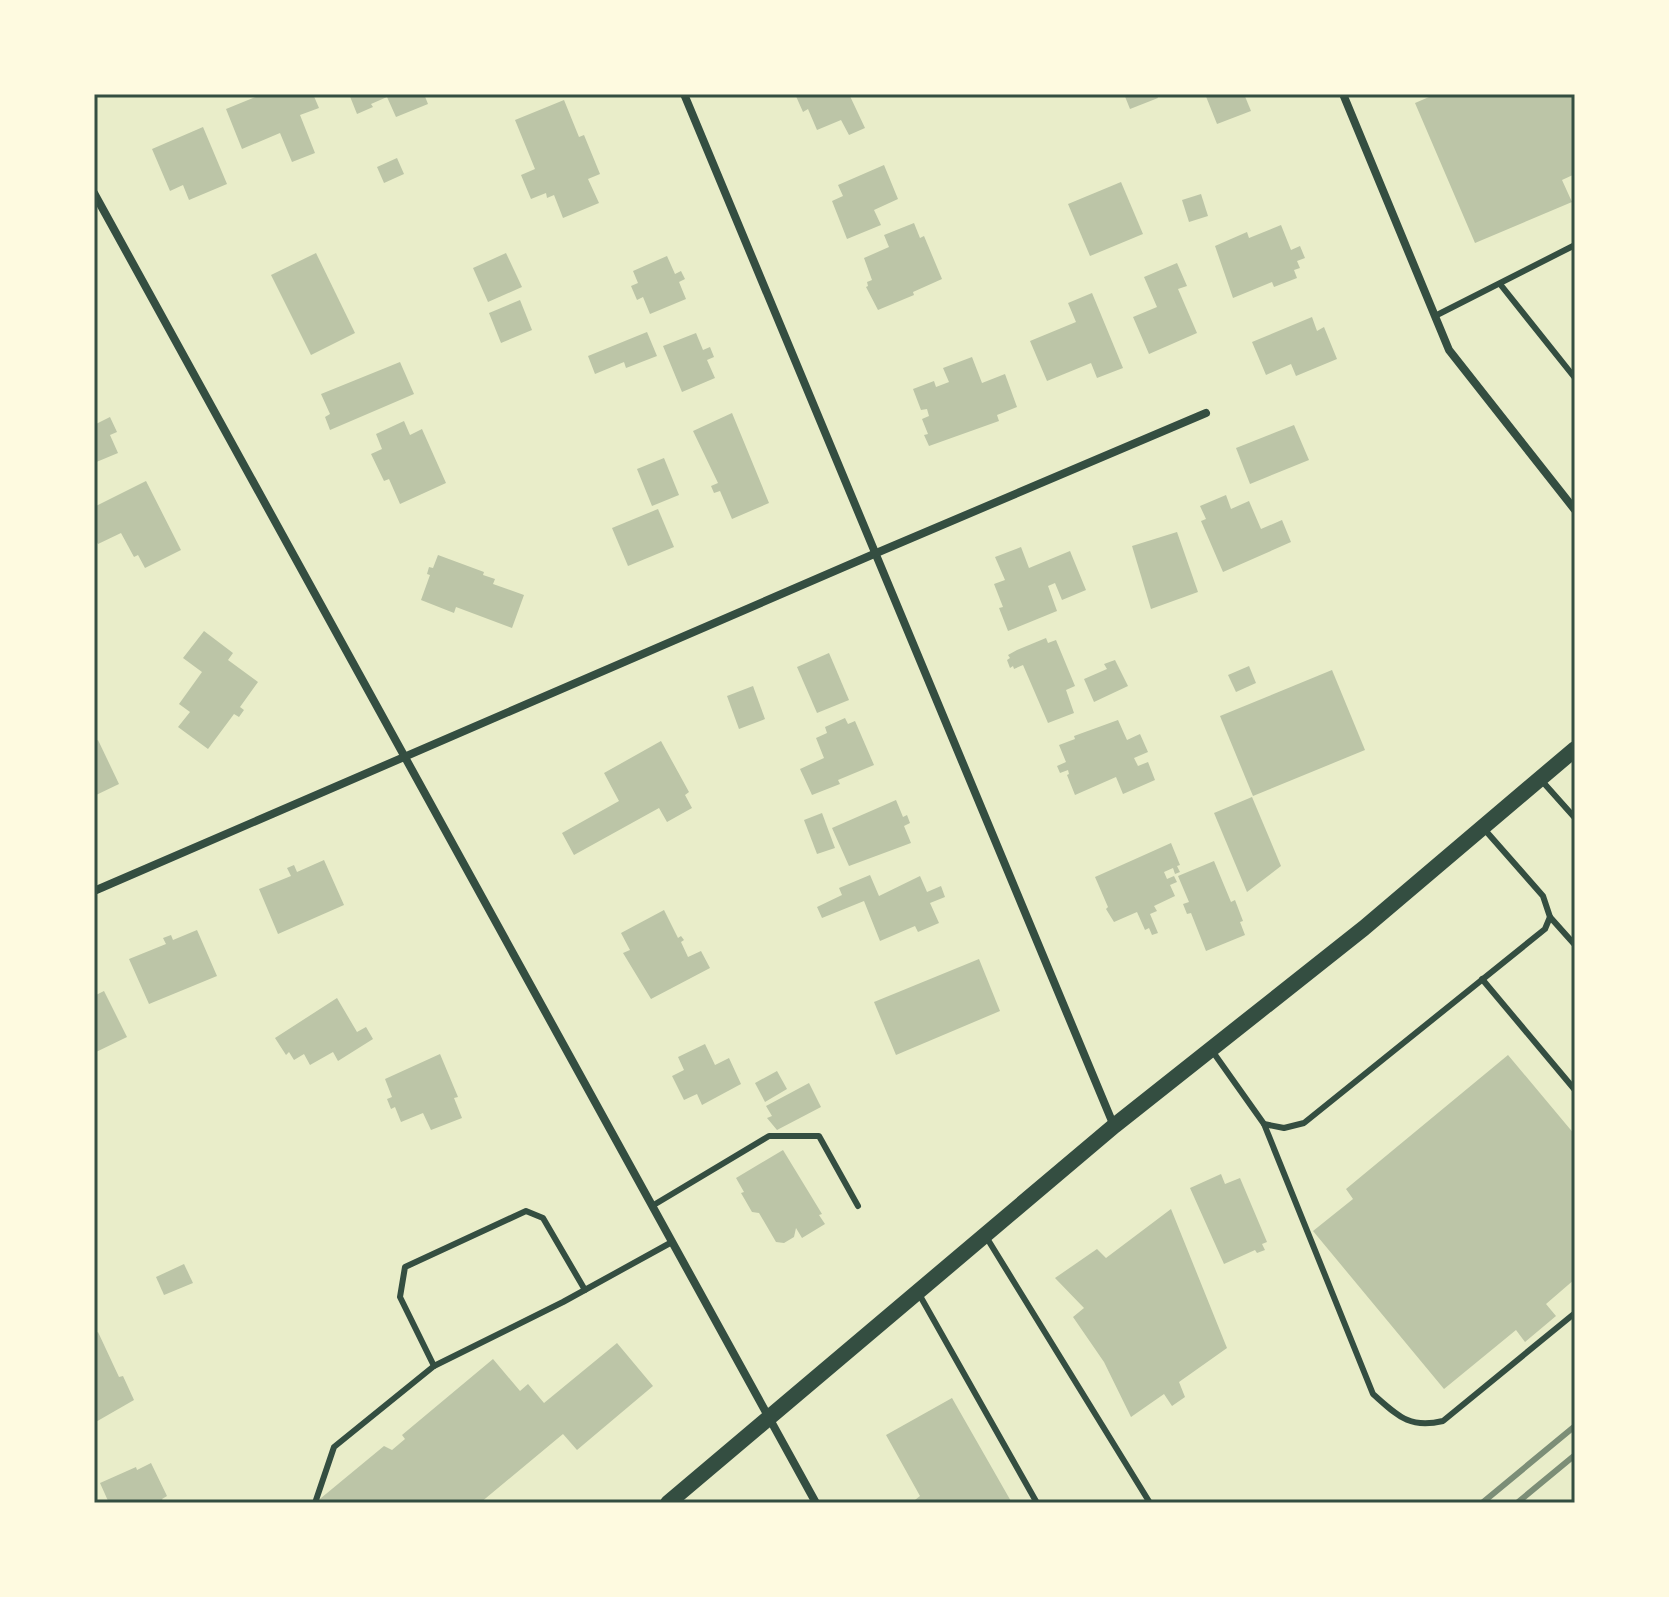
<svg xmlns="http://www.w3.org/2000/svg" width="1669" height="1597" font-family="'PT Serif',serif">
<style>
.building{fill:#bcc5a7}
.lines{fill:none;stroke-linecap:round;stroke-linejoin:round}
.service{stroke:#344e41;stroke-width:6}
.minor{stroke:#344e41;stroke-width:8}
.secondary{stroke:#344e41;stroke-width:16}
.rail{stroke:#7c8e77;stroke-width:6}
.neatline{fill:none;stroke:#344e41;stroke-width:3}
</style>
<rect width="100%" height="100%" fill="#e9edc9"/>
<g class="building">
<path d="M263 94H313L319 108 300 115 315 153 292 162 280 133 242 149 226 109Z"/>
<path d="M349 94H424L428 104 396 117 387 97 371 104 373 107 357 114Z"/>
<path d="M795 94H849L865 128 849 135 841 120 817 130 808 109 803 112Z"/>
<path d="M1124 94H1156L1158 98 1130 109Z"/>
<path d="M1205 94H1244L1251 111 1217 124Z"/>
<path d="M1436 94H1575V174L1562 180 1572 202 1475 243 1415 103Z"/>
<path d="M564 100 579 137 584 135 600 174 588 179 599 203 563 218 554 195 547 198 546 193 531 199 521 175 535 169 515 120Z"/>
<path d="M203 127 227 184 189 200 183 185 170 191 152 149Z"/>
<path d="M397 158 404 174 384 183 377 167Z"/>
<path d="M884 165 898 199 874 210 881 225 847 239 832 201 843 196 838 185Z"/>
<path d="M1121 182 1143 234 1090 256 1068 204Z"/>
<path d="M1201 194 1208 216 1189 222 1182 200Z"/>
<path d="M914 223 920 238 924 236 942 279 913 292 914 295 878 310 866 287 868 286 867 282 872 280 864 258 889 247 884 235Z"/>
<path d="M1281 225 1291 250 1300 246 1305 258 1297 261 1300 268 1294 270 1297 278 1274 287 1272 282 1233 298 1215 246 1247 232 1249 238Z"/>
<path d="M316 253 355 333 311 355 271 275Z"/>
<path d="M506 253 522 287 488 302 473 268Z"/>
<path d="M667 256 675 274 681 271 685 279 679 282 686 299 650 314 643 297 637 300 631 286 638 283 633 271Z"/>
<path d="M1177 263 1187 286 1178 289 1197 333 1149 354 1133 317 1157 307 1144 277Z"/>
<path d="M1092 293 1123 368 1097 378 1091 363 1047 381 1030 341 1076 322 1068 303Z"/>
<path d="M520 300 532 330 501 343 489 313Z"/>
<path d="M1312 317 1317 331 1324 327 1337 359 1296 376 1291 364 1266 375 1252 342Z"/>
<path d="M647 332 657 356 626 368 624 362 595 374 588 356Z"/>
<path d="M696 333 703 350 710 347 714 357 707 360 715 378 682 392 663 346Z"/>
<path d="M972 357 982 383 1005 374 1017 407 997 415 999 421 929 446 924 435 928 434 922 419 929 416 927 409 921 410 913 389 934 381 936 387 949 382 943 368Z"/>
<path d="M400 362 414 394 330 430 325 417 330 414 321 394Z"/>
<path d="M732 413 769 503 732 519 720 491 714 493 711 486 718 483 693 431Z"/>
<path d="M110 417 117 432 110 435 118 453 94 463V425Z"/>
<path d="M404 421 410 435 422 429 446 483 400 504 389 479 384 481 371 454 382 449 376 434Z"/>
<path d="M1294 425 1309 460 1250 484 1236 448Z"/>
<path d="M664 458 679 495 652 506 637 469Z"/>
<path d="M146 481 181 550 145 568 138 555 134 557 121 533 98 544 94 537V507Z"/>
<path d="M1226 495 1231 509 1249 501 1261 529 1282 520 1291 542 1223 572 1201 521 1206 519 1200 506Z"/>
<path d="M658 509 674 547 628 566 612 528Z"/>
<path d="M1177 532 1198 592 1151 609 1132 546Z"/>
<path d="M1021 547 1029 568 1070 551 1086 590 1062 600 1055 583 1048 586 1057 611 1008 631 999 608 1003 607 994 584 1005 580 995 557Z"/>
<path d="M438 555 484 572 483 575 495 579 493 584 524 595 512 628 456 607 454 613 421 600 430 575 427 574 429 567 433 568Z"/>
<path d="M204 631 233 653 228 660 258 682 240 707 244 710 239 717 234 714 208 749 178 727 190 712 179 704 202 672 183 658Z"/>
<path d="M1046 638 1048 643 1056 640 1075 686 1066 690 1074 713 1048 723 1023 665 1014 669 1013 666 1010 668 1007 660 1010 658 1008 655 1017 650Z"/>
<path d="M829 653 849 700 817 713 797 667Z"/>
<path d="M1115 660 1128 686 1094 702 1084 679 1107 669 1104 664Z"/>
<path d="M1249 666 1256 683 1236 692 1228 675Z"/>
<path d="M1332 670 1365 750 1253 796 1220 716Z"/>
<path d="M753 686 765 719 739 729 727 696Z"/>
<path d="M845 718 848 724 855 721 874 765 838 780 840 784 812 795 800 769 824 758 816 738 827 733 825 727Z"/>
<path d="M1118 720 1127 740 1140 734 1148 752 1134 758 1138 766 1148 762 1155 780 1123 794 1116 777 1075 795 1067 775 1069 774 1068 770 1060 773 1057 766 1066 762 1059 745 1075 739 1074 736Z"/>
<path d="M98 740 119 784 94 796V742Z"/>
<path d="M661 741 689 792 685 795 692 808 667 822 659 808 574 855 562 833 619 801 604 773Z"/>
<path d="M1252 797 1281 866 1247 892 1214 813Z"/>
<path d="M896 800 903 817 907 815 910 823 904 826 911 843 849 866 832 828Z"/>
<path d="M822 813 835 848 817 854 804 820Z"/>
<path d="M1171 843 1180 865 1177 866 1180 872 1175 874 1173 868 1164 872 1167 879 1174 876 1177 882 1170 885 1175 896 1154 906 1157 911 1150 914 1158 933 1152 935 1149 928 1145 930 1137 912 1114 922 1106 909 1108 907 1095 877Z"/>
<path d="M324 860 344 905 278 934 259 889 291 876 287 868 294 865 297 872Z"/>
<path d="M1214 861 1231 902 1235 900 1243 921 1240 922 1245 935 1206 951 1191 913 1187 914 1183 904 1189 902 1178 876Z"/>
<path d="M870 875 879 896 920 876 927 892 941 886 945 897 930 903 939 923 918 932 915 926 880 941 864 901 822 918 817 907 842 895 839 888Z"/>
<path d="M664 910 678 938 681 936 684 940 681 942 688 957 701 951 710 968 651 999 623 953 630 950 621 933Z"/>
<path d="M197 930 217 976 149 1004 129 959 166 944 163 938 171 935 173 940Z"/>
<path d="M979 959 1000 1011 896 1055 874 1002Z"/>
<path d="M104 991 127 1037 94 1053V996Z"/>
<path d="M337 998 357 1032 366 1027 373 1039 338 1061 333 1052 310 1065 304 1054 294 1060 289 1052 286 1055 275 1038Z"/>
<path d="M705 1044 715 1065 729 1058 741 1084 702 1105 697 1094 684 1100 672 1076 684 1070 678 1057Z"/>
<path d="M440 1054 458 1097 454 1098 462 1118 431 1130 423 1113 401 1122 395 1107 391 1109 387 1099 392 1097 385 1079Z"/>
<path d="M1508 1055 1575 1135V1279L1546 1304 1556 1316 1525 1342 1516 1330 1444 1389 1313 1231 1353 1199 1346 1189Z"/>
<path d="M777 1071 787 1089 765 1102 755 1083Z"/>
<path d="M809 1083 821 1107 777 1130 767 1118 772 1116 766 1106Z"/>
<path d="M783 1150 822 1214 819 1215 825 1224 802 1238 796 1228 794 1237 784 1243 776 1242 759 1213 752 1212 741 1193 744 1192 736 1178Z"/>
<path d="M1221 1174 1225 1184 1240 1178 1267 1242 1262 1244 1265 1250 1257 1253 1255 1250 1224 1264 1190 1188Z"/>
<path d="M1171 1209 1227 1348 1179 1382 1185 1397 1172 1406 1164 1394 1131 1417 1104 1362 1073 1317 1084 1308 1055 1278 1097 1249 1106 1258Z"/>
<path d="M184 1264 193 1283 164 1295 156 1277Z"/>
<path d="M98 1332 119 1377 123 1376 134 1400 94 1423V1334Z"/>
<path d="M617 1343 653 1386 577 1450 563 1434 480 1503H315L384 1446 392 1450 405 1439 402 1435 493 1359 520 1391 528 1384 544 1403Z"/>
<path d="M952 1398 1012 1503H917L915 1500 920 1496 886 1435Z"/>
<path d="M151 1463 167 1496 162 1499 164 1503H109L100 1483 136 1467 137 1470Z"/>
</g>
<g class="lines">
<g class="service">
<path d="M1500 284 1575 378"/>
<path d="M1435 316 1575 245"/>
<path d="M1542 781 1575 818"/>
<path d="M1550 917 1575 945"/>
<path d="M1482 979 1575 1090"/>
<path d="M1213 1052 1264 1124 1284 1128 1304 1123 1545 929 1550 917 1543 896 1485 830"/>
<path d="M1264 1124 1373 1394C1398 1416 1409 1429 1443 1421L1575 1313"/>
<path d="M652 1206 769 1136H819L858 1206"/>
<path d="M985 1235 1150 1503"/>
<path d="M919 1294 1037 1503"/>
<path d="M434 1366 400 1297 405 1267 526 1211 543 1218 585 1290"/>
<path d="M315 1503 334 1447 434 1366 563 1302 672 1242"/>
</g>
<g class="minor">
<path d="M684 94 1114 1126"/>
<path d="M1343 94 1449 350 1575 510"/>
<path d="M94 193 816 1503"/>
<path d="M94 891 874 554 1206 413"/>
</g>
<path class="secondary" d="M668 1503 1114 1126 1364 928 1575 749"/>
<g class="rail">
<path d="M1482 1503 1575 1426"/>
<path d="M1517 1503 1575 1455"/>
</g>
</g>
<rect width="1669" height="1597" fill="none" stroke="#fefae0" stroke-width="192"/>
<rect x="96" y="96" width="1477" height="1405" class="neatline"/>
</svg>
